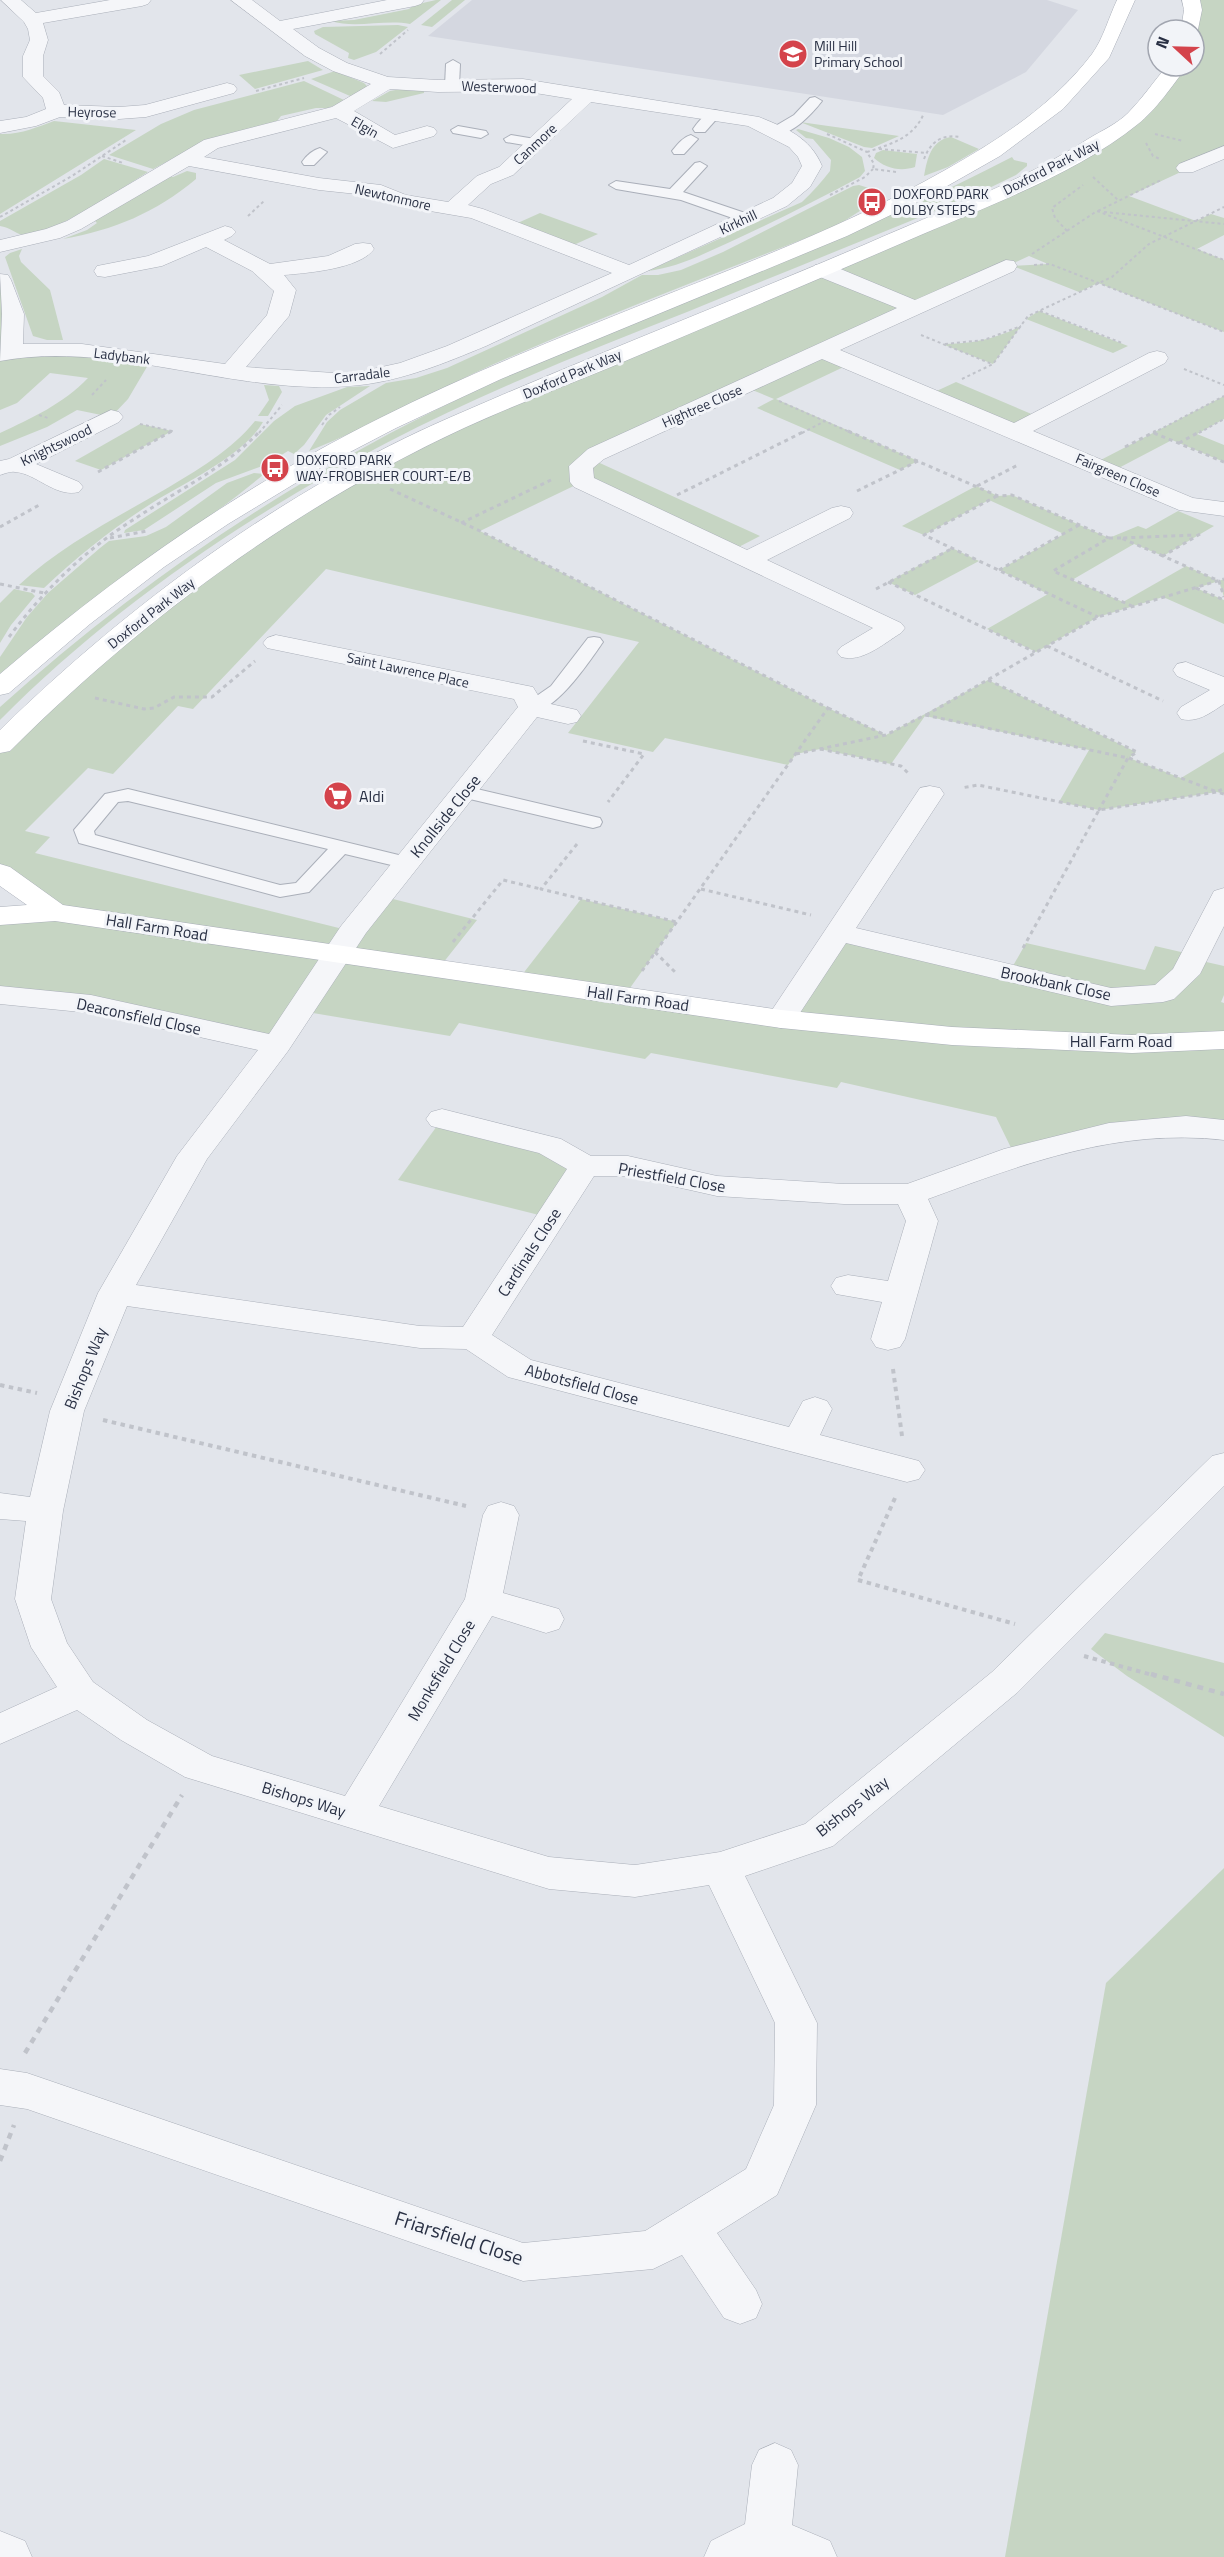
<svg xmlns="http://www.w3.org/2000/svg" width="1224" height="2557" font-family="'Titillium Web',sans-serif">
<style>
.built{fill:#d4d7e0}
.green{fill:#c6d5c3}
.lines{fill:none;stroke-linecap:round;stroke-linejoin:round}
.lane-casing{stroke:#aaafb9;stroke-width:2}
.street-casing{stroke:#aaafb9;stroke-width:1}
.secondary-casing{stroke:#aaafb9;stroke-width:1}
.path-far3{stroke:#c0c3ca;stroke-width:2;stroke-dasharray:3 3;stroke-linecap:butt}
.path-far2{stroke:#c0c3ca;stroke-width:3;stroke-dasharray:4 4;stroke-linecap:butt}
.path-far1{stroke:#c0c3ca;stroke-width:4;stroke-dasharray:4.5 4.5;stroke-linecap:butt}
.path{stroke:#c0c3ca;stroke-width:4.5;stroke-dasharray:6 6;stroke-linecap:butt}
.lane{fill:#f5f6f9;fill-rule:evenodd}
.street{fill:#f5f6f9;fill-rule:evenodd}
.secondary{fill:#fff;fill-rule:evenodd}
.labels{text-anchor:middle;stroke-width:6;stroke-linejoin:round;paint-order:stroke}
.far-poi-label{font-size:14px;fill:#293044;stroke:#f2f4f8;text-anchor:start}
.far-street-label{font-size:14px;fill:#293044;stroke:#f2f4f8}
.poi-label{font-size:16px;fill:#293044;stroke:#f2f4f8;text-anchor:start}
.street-label{font-size:16px;fill:#293044;stroke:#f2f4f8}
.near-street-label{font-size:20px;fill:#293044;stroke:#f2f4f8}
</style>
<rect width="100%" height="100%" fill="#e2e5eb"/>
<path class="built" d="M472 0H1047L1078 10 1026 72 943 115 428 36Z"/>
<g class="green">
<path d="M436 0H441L410 24C385 19 355 29 331 21L354 20 409 9 414 5Z"/>
<path d="M452 0H465L432 27 421 25Z"/>
<path d="M1191 0H1224V152L1129 196 1196 221 1211 214 1224 218V235L1197 249 1224 260V332L1098 283 1079 292 1013 266 1048 264 1029 256 823 351 852 363 776 399 918 461 900 470 757 408 774 399 745 387 591 459 760 536 729 552 582 482 480 531 828 708 886 735 988 680 1136 752 1129 758 1181 778 1224 752V794L1217 792 1099 810 1059 802 1089 750 925 716 891 764 820 749 796 754 788 765 665 738 653 752 568 733 639 642 326 569 193 709 178 706 113 774 88 768 25 831 50 837 35 853 351 931 381 896 477 920 439 968 518 980 581 899 677 922 625 995 780 1018 839 933 1009 973 1026 943 1145 970 1155 946 1194 955 1193 959 1224 966V995L1221 1002 1224 1003V1130L1186 1126 1015 1156 996 1117 841 1082 837 1088 651 1053 645 1059 459 1023 450 1036 301 1011 277 1045 0 995V916L54 912 0 873V745L143 617 358 473 823 270 1107 137 1177 66H1194V30Z"/>
<path d="M398 25 408 27 376 52 354 60 348 58 349 53 315 34 314 31 323 27Z"/>
<path d="M308 61 323 70 255 89 239 75Z"/>
<path d="M335 71 364 83 368 87 357 96H350L311 79Z"/>
<path d="M304 81 346 101 328 108H316L281 116 277 121 209 140 153 169 109 155 161 124 194 110Z"/>
<path d="M401 89 424 91V93L386 102 372 101 390 91Z"/>
<path d="M54 121 136 130 0 214V134C20 135 37 127 54 121Z"/>
<path d="M800 122 899 136 872 148 864 147Z"/>
<path d="M798 129 829 138 849 147 862 157 865 171 860 177C817 200 774 222 730 242 703 254 677 268 647 271L802 202C813 192 822 181 830 171L831 160 813 139 806 138 796 130Z"/>
<path d="M951 137 979 149 948 167 924 176C927 159 931 140 951 137Z"/>
<path d="M883 150 917 154 915 167C900 172 885 168 874 158L876 153Z"/>
<path d="M1012 157 1014 160 1027 163V166L1016 175 979 193C882 233 784 272 687 312 631 334 575 356 520 380 331 461 146 573 0 720V707C142 579 300 473 473 392 651 308 838 248 1012 157Z"/>
<path d="M104 159 148 172C127 185 46 238 26 236 18 235 9 227 0 226V221L81 175Z"/>
<path d="M187 171 196 173V179C155 213 114 230 63 239L87 230 97 223 94 220 166 176 173 177Z"/>
<path d="M859 185 872 189 870 195 880 198 835 227C721 271 606 315 494 364 432 392 372 426 309 451L327 422 340 410 386 383 416 378 447 368 602 297 642 275H658L681 270 723 252 853 186Z"/>
<path d="M540 213 598 234 567 248 511 226Z"/>
<path d="M22 249 19 256 21 262 50 290 63 340H47L33 336 5 257 10 253Z"/>
<path d="M0 280 13 314V351L151 360 128 399 111 417 77 410 47 427 0 446V433C32 418 63 404 88 378L50 373 17 403 0 410Z"/>
<path d="M1039 311 1128 346 1113 353 1026 319Z"/>
<path d="M1021 326 993 364 942 344C972 344 995 339 1021 326Z"/>
<path d="M956 382 1041 418 1016 431 928 395Z"/>
<path d="M264 385 279 386 282 392 268 416H258L269 400Z"/>
<path d="M370 386 326 415 304 445 294 454 288 451 265 465 216 483 144 530 124 533 125 530 235 460 274 421 295 406 347 387Z"/>
<path d="M1224 396V419L1197 434 1224 445V462L1172 440 1111 472 1093 464Z"/>
<path d="M255 421 263 422C245 453 191 480 160 498 118 524 80 554 44 588L19 585C62 545 114 519 164 490 196 471 232 450 255 421Z"/>
<path d="M140 424 172 431 101 470 75 461Z"/>
<path d="M254 473 264 474C218 513 168 544 119 580 78 610 39 641 0 674V657L27 617 48 593 100 548 109 541 146 536 166 527 227 483Z"/>
<path d="M976 486 998 496 1012 495 1109 538 1138 526 1146 529 1178 511 1214 526 1163 556 1134 544 1072 580 1123 602 1186 566 1219 581 1224 579V597L1219 581 1196 588 1224 600V624L1163 597 1098 617 1036 652 987 629 1048 594 999 570 1064 534 989 500 924 535 902 526Z"/>
<path d="M952 548 979 561 915 595 888 582Z"/>
<path d="M14 589 32 593 35 596 11 625 0 643V603Z"/>
<path d="M442 1119 585 1166 551 1218 398 1180Z"/>
<path d="M1105 1633 1224 1663V1737L1127 1676 1091 1649Z"/>
<path d="M1224 1868V2557H1005L1106 1983Z"/>
</g>
<g class="lines">
<g class="lane-casing">
<g id="lane">
<path d="M453 60 460 64 459 86 452 90 445 86 446 64Z"/>
<path d="M815 97 822 101C812 114 790 138 772 134L770 131 772 128 794 115 810 98Z"/>
<path d="M714 110 719 111 721 114 705 132H695L693 129C698 122 706 112 714 110Z"/>
<path d="M458 126 486 131 488 134 481 138 453 133 451 130Z"/>
<path d="M511 135 541 140 543 143 536 147 506 142 504 139Z"/>
<path d="M691 135 698 139 684 154H674L672 151C677 145 683 137 691 135Z"/>
<path d="M320 148 327 152 314 165H304L302 162C306 156 313 150 320 148Z"/>
<path d="M700 162 707 166 683 192 751 215 753 218 751 221H741L681 200 616 189 609 185 616 181 670 189 695 163Z"/>
<path d="M594 637 600 638 603 642C589 662 552 719 525 712L522 708 525 704 551 686 588 638Z"/>
<path d="M464 786 600 818 602 822 600 826 593 828 457 796 455 792 457 788Z"/>
<path d="M128 789 415 859 418 863 415 867 408 869 345 854 309 892 280 897 79 843 74 830 105 794ZM128 801 328 849 296 883 280 885 95 835 94 831 118 802Z"/>
</g>
</g>
<g class="street-casing">
<g id="street">
<path d="M1 0H21L36 13 110 0H151L148 4 142 6 43 23 48 40 43 56V76L59 92 64 105 119 107 145 105 227 83 234 85 237 89 234 93 146 117 119 119 60 117 36 126 0 133V121L26 117 46 109 43 98 23 77V56L30 40 28 29 24 22Z"/>
<path d="M231 0H252L280 21 387 0H424L421 4 415 6 293 29 319 48 347 63 388 77 438 80 523 79 759 117C786 128 810 137 822 166L810 187 787 206 486 346C445 363 404 380 360 385 241 399 117 339 0 361L2 314 0 274 8 275 11 280 24 314 23 344H82L225 364 267 315 274 291 252 271 206 247 162 266 105 277 97 276 94 271 97 266 148 256 225 226 232 228 236 232 232 236 224 240 270 264 328 256 355 244 363 243 371 244 374 249C360 269 307 273 284 275L296 290 289 316 246 367 258 368 334 373 359 372 400 363 447 346 612 273 471 218 401 206 376 196 319 190 189 166 81 229 60 238 0 252V240L46 229 67 221 204 140 332 107 371 84 333 71 305 56ZM390 89 438 92 523 91 572 99 499 167 477 176 448 202 406 195 381 185 319 178 204 157 218 148 336 118 393 148 434 136 437 132 434 128 427 126 395 135 354 111ZM591 102 748 126 789 147 798 157 802 166 792 183 773 198 629 265 483 209 468 205 491 184 513 175Z"/>
<path d="M1224 146V159L1193 172H1179L1176 168 1179 164Z"/>
<path d="M1006 260 1014 261 1017 266 1014 271 840 350 1014 423 1149 353 1157 351 1165 353 1168 358 1165 363 1033 431 1193 498 1224 502V516L1179 510 822 359 604 459 593 468 594 478 747 550 832 508 841 506 850 508 853 513 850 518 767 560 901 623 905 628 901 633C883 644 862 663 841 657L837 652 841 647 873 628 574 487 570 482 569 466 588 449 897 308 815 275 812 270 815 265 823 264 831 265 915 300Z"/>
<path d="M111 410 119 412 123 417 119 422 36 464 79 482 83 487 79 492C55 498 36 473 15 472 10 471 4 474 0 475V461L9 459Z"/>
<path d="M276 635 533 687 542 702 577 710 581 716 577 722 568 724 537 717 366 933 288 1051 207 1159 136 1285 420 1326 463 1327 567 1169 539 1153 431 1126 426 1119 431 1112 442 1109 561 1139 591 1156H628L717 1176 844 1184H907L1004 1149 1109 1123 1186 1116 1224 1120V1140C1118 1128 1026 1163 928 1199L938 1221 905 1339 900 1347 888 1350 876 1347 871 1339 882 1302 836 1294 831 1286 836 1278 848 1275 888 1281 906 1221 898 1204H844L717 1196 628 1176H594L492 1335 531 1360 789 1427 803 1401 815 1397 827 1401 832 1409 820 1435 919 1461 925 1470 919 1479 907 1482 508 1377 466 1349 420 1348 127 1306 84 1411 63 1511 51 1599 67 1643 93 1682 147 1720 212 1756 345 1796 465 1599 483 1515 488 1506 501 1502 514 1506 519 1515 503 1593 559 1609 564 1619 559 1629 546 1633 492 1616 379 1806 549 1857 635 1865 720 1852 805 1824 992 1672 1212 1456 1224 1453V1486L1018 1692 833 1846 745 1876 817 2023 816 2105 777 2195 717 2233 756 2290 762 2304 756 2318 740 2324 724 2318 682 2255 653 2269 523 2281 27 2109 0 2105V2069L27 2073 523 2243 645 2231 746 2169 774 2105 775 2023 709 1885 635 1897 549 1889 185 1777 121 1740 77 1710 0 1744V1713L57 1687 31 1647 15 1599 26 1521 0 1519V1493L30 1497 50 1411 98 1293 177 1156 258 1050 91 1013 0 1004V986L91 995 269 1034 341 926 518 707 514 699 267 648 263 643 267 638Z"/>
<path d="M1186 662 1224 677V704C1210 713 1198 723 1181 719L1177 713 1181 707 1210 690 1177 676 1173 670 1177 664Z"/>
<path d="M930 786 940 788 944 794 856 928 1111 988 1155 985 1173 969 1214 891 1224 888V926L1200 974 1174 999 1163 1002 1111 1006 846 943 792 1025 781 1028 770 1025 766 1019 920 788Z"/>
<path d="M775 2443 791 2450 798 2465 792 2525 830 2541 837 2557H704L711 2541 745 2524 752 2465 759 2450Z"/>
<path d="M0 2531 25 2541 32 2557H0Z"/>
</g>
</g>
<g class="secondary-casing">
<g id="secondary">
<path d="M1117 0H1135L1109 58 1063 109 1000 156 926 198 847 236 501 379 396 428 327 464 228 524 164 567 90 624 9 693 0 695V674C121 571 238 489 380 418 471 372 567 335 661 297 758 259 856 221 947 169 1000 139 1054 104 1092 54 1103 39 1109 17 1117 0Z"/>
<path d="M1182 0H1200L1202 10 1197 34 1194 35V30H1181L1184 10Z"/>
<path d="M1167 66H1187C1174 84 1155 111 1138 124 1079 172 993 204 923 234 819 279 715 323 611 367 562 387 512 406 464 428 294 507 142 619 10 751L0 753V730C129 604 285 489 451 417 588 357 728 303 866 244 940 211 1020 183 1088 139 1101 131 1117 124 1128 113 1142 99 1154 81 1167 66Z"/>
<path d="M0 864 10 867 63 905 781 1010 952 1027 1132 1035 1224 1031V1049L1132 1053 952 1045 781 1028 55 921 0 925V907L27 905 0 886Z"/>
</g>
</g>
<g class="path-far3">
<path d="M380 54 408 30"/>
<path d="M256 91 304 78"/>
<path d="M827 134 867 152"/>
<path d="M1155 134 1183 141"/>
<path d="M1146 143 1153 156 1160 159"/>
<path d="M879 149 926 153"/>
<path d="M102 156 123 163"/>
<path d="M924 159C931 141 942 134 961 137"/>
<path d="M896 172 873 169 874 164 867 152C891 144 914 138 924 113"/>
<path d="M1093 177 1119 201"/>
<path d="M830 195 865 177 873 169"/>
<path d="M1098 211 1161 180"/>
<path d="M1104 212 1224 224"/>
<path d="M248 216 264 201"/>
<path d="M0 217 72 176 126 140"/>
<path d="M1067 231 1055 218 1052 208 1083 185"/>
<path d="M1032 254 1097 211 1224 260"/>
<path d="M1034 265 1050 264 1224 332"/>
<path d="M1040 311 1122 343"/>
<path d="M921 335 992 364"/>
<path d="M945 344 984 340 1021 326"/>
<path d="M1184 369 1224 385"/>
<path d="M962 379 993 364 1028 316 1112 277 1149 244 1224 207"/>
<path d="M92 395 106 380"/>
<path d="M779 401 852 433"/>
<path d="M39 415 48 418"/>
<path d="M140 424 172 431 169 433"/>
<path d="M322 425 329 415 340 407"/>
<path d="M259 433 282 405"/>
<path d="M802 433 825 421"/>
<path d="M1153 433 1224 396"/>
<path d="M1199 433 1224 419"/>
</g>
<g class="path-far2">
<path d="M848 431 998 496 1012 495 1109 538"/>
<path d="M1154 433 1224 462"/>
<path d="M1179 443 1201 431"/>
<path d="M1125 447 1156 431"/>
<path d="M98 472 172 431"/>
<path d="M977 486 1018 465"/>
<path d="M390 489 480 531 828 708 642 971"/>
<path d="M857 491 918 461"/>
<path d="M677 495 805 431"/>
<path d="M997 496 924 535 1098 617"/>
<path d="M461 523 551 480"/>
<path d="M0 527 41 504"/>
<path d="M1200 534 1163 556 1219 581 1224 597"/>
<path d="M110 538 147 531"/>
<path d="M1121 538H1109L1053 571 1132 606"/>
<path d="M1163 556 1121 538 1195 535"/>
<path d="M999 570 1079 525"/>
<path d="M888 582 1035 652"/>
<path d="M0 584 44 593"/>
<path d="M1196 588 1224 600"/>
<path d="M876 589 951 549"/>
<path d="M9 637C44 590 86 549 136 518 178 490 225 468 260 431"/>
<path d="M1047 646 1163 701"/>
<path d="M988 680 1137 752 1128 758"/>
<path d="M95 698 144 709 154 708 174 697H212L255 661"/>
<path d="M828 708 885 735"/>
<path d="M926 715 1098 617 1224 579"/>
<path d="M583 741 644 754 608 802"/>
<path d="M820 749 901 766 910 775"/>
<path d="M796 754 886 735 925 715 1128 758 1099 810 978 785 961 788"/>
<path d="M1129 758 1217 792 1224 788"/>
<path d="M577 844 541 889 677 922"/>
<path d="M701 889 811 915"/>
<path d="M453 942 503 880 541 889"/>
<path d="M1023 948 1099 810 1217 792 1224 794"/>
<path d="M655 952 677 974"/>
</g>
<g class="path-far1">
<path d="M893 1369 902 1436"/>
<path d="M0 1385 37 1393"/>
<path d="M103 1420 466 1506"/>
<path d="M895 1498 858 1580 1015 1624"/>
<path d="M1084 1656 1156 1676"/>
</g>
<g class="path">
<path d="M1151 1674 1224 1694"/>
<path d="M25 2053 182 1795"/>
<path d="M0 2161 14 2125"/>
</g>
<use href="#lane" class="lane"/>
<use href="#street" class="street"/>
<use href="#secondary" class="secondary"/>
</g>
<defs>
<g id="school-disc" transform="scale(1.5)"><circle r="9.5" fill="#d4434b" stroke="#f2f4f8"/><path d="M0-5L7-2L0 1L-7-2ZM-4 1L0 2.5L4 1V4Q0 6-4 4Z" fill="#fff"/></g>
<g id="bus-disc" transform="scale(1.5)"><circle r="9.5" fill="#d4434b" stroke="#f2f4f8"/><path d="M-5-6H5V4H4V6H2V4H-2V6H-4V4H-5ZM-3.5-4V0h7V-4ZM-3.5 1.2v1.5H-2V1.2ZM2 1.2v1.5H3.5V1.2Z" fill="#fff"/></g>
<g id="supermarket-disc" transform="scale(1.5)"><circle r="9.5" fill="#d4434b" stroke="#f2f4f8"/><path d="M-6-5.5h2.5l.6 2H6L4.5 2H-2.5L-4.4-4H-6ZM-1.5 3.2a1.3 1.3 0 1 0 .1 0ZM3 3.2a1.3 1.3 0 1 0 .1 0Z" fill="#fff"/></g>
</defs>
<g fill-rule="evenodd">
<use href="#school-disc" x="793" y="54"/>
<use href="#bus-disc" x="872" y="202"/>
<use href="#bus-disc" x="275" y="468"/>
<use href="#supermarket-disc" x="338" y="796"/>
</g>
<g class="labels">
<g class="far-poi-label">
<text x="814" y="51">Mill Hill<tspan x="814" dy="16">Primary School</tspan></text>
<text x="893" y="199">DOXFORD PARK<tspan x="893" dy="16">DOLBY STEPS</tspan></text>
<text x="296" y="465">DOXFORD PARK<tspan x="296" dy="16">WAY-FROBISHER COURT-E/B</tspan></text>
</g>
<g class="far-street-label">
<text transform="translate(499 87) rotate(2)" y="5">Westerwood</text>
<text transform="translate(92 112) rotate(1)" y="5">Heyrose</text>
<text transform="translate(365 127) rotate(30)" y="5">Elgin</text>
<text transform="translate(535 144) rotate(-43)" y="5">Canmore</text>
<text transform="translate(1051 167) rotate(-27)" y="5">Doxford Park Way</text>
<text transform="translate(393 197) rotate(13)" y="5">Newtonmore</text>
<text transform="translate(738 222) rotate(-25)" y="5">Kirkhill</text>
<text transform="translate(122 356) rotate(7)" y="5">Ladybank</text>
<text transform="translate(572 374) rotate(-23)" y="5">Doxford Park Way</text>
<text transform="translate(362 375) rotate(-7)" y="5">Carradale</text>
<text transform="translate(702 406) rotate(-24)" y="5">Hightree Close</text>
<text transform="translate(56 445) rotate(-26)" y="5">Knightswood</text>
<text transform="translate(1118 475) rotate(23)" y="5">Fairgreen Close</text>
<text transform="translate(151 613) rotate(-38)" y="5">Doxford Park Way</text>
<text transform="translate(408 670) rotate(12)" y="5">Saint Lawrence Place</text>
</g>
<g class="poi-label">
<text x="359" y="802">Aldi</text>
</g>
<g class="street-label">
<text transform="translate(445 816) rotate(-51)" y="6">Knollside Close</text>
<text transform="translate(157 927) rotate(9)" y="6">Hall Farm Road</text>
<text transform="translate(1056 983) rotate(12)" y="6">Brookbank Close</text>
<text transform="translate(638 998) rotate(8)" y="6">Hall Farm Road</text>
<text transform="translate(139 1016) rotate(12)" y="6">Deaconsfield Close</text>
<text x="1121" y="1047">Hall Farm Road</text>
<text transform="translate(672 1177) rotate(10)" y="6">Priestfield Close</text>
<text transform="translate(529 1252) rotate(-57)" y="6">Cardinals Close</text>
<text transform="translate(85 1368) rotate(-68)" y="6">Bishops Way</text>
<text transform="translate(582 1384) rotate(15)" y="6">Abbotsfield Close</text>
<text transform="translate(441 1670) rotate(-59)" y="6">Monksfield Close</text>
<text transform="translate(304 1799) rotate(17)" y="6">Bishops Way</text>
<text transform="translate(852 1806) rotate(-38)" y="6">Bishops Way</text>
</g>
<g class="near-street-label">
<text transform="translate(459 2238) rotate(18)" y="7">Friarsfield Close</text>
</g>
</g>
<g transform="translate(1176 48) rotate(292)"><circle r="28" fill="#f2f4f8" stroke="#a2a6b0" stroke-width="1.5"/>
<path d="M0-4.5L10 22L0 15L-10 22Z" fill="#d4434b"/>
<text y="-9" font-size="16" font-weight="bold" text-anchor="middle" fill="#293044">N</text>
</g>
</svg>
